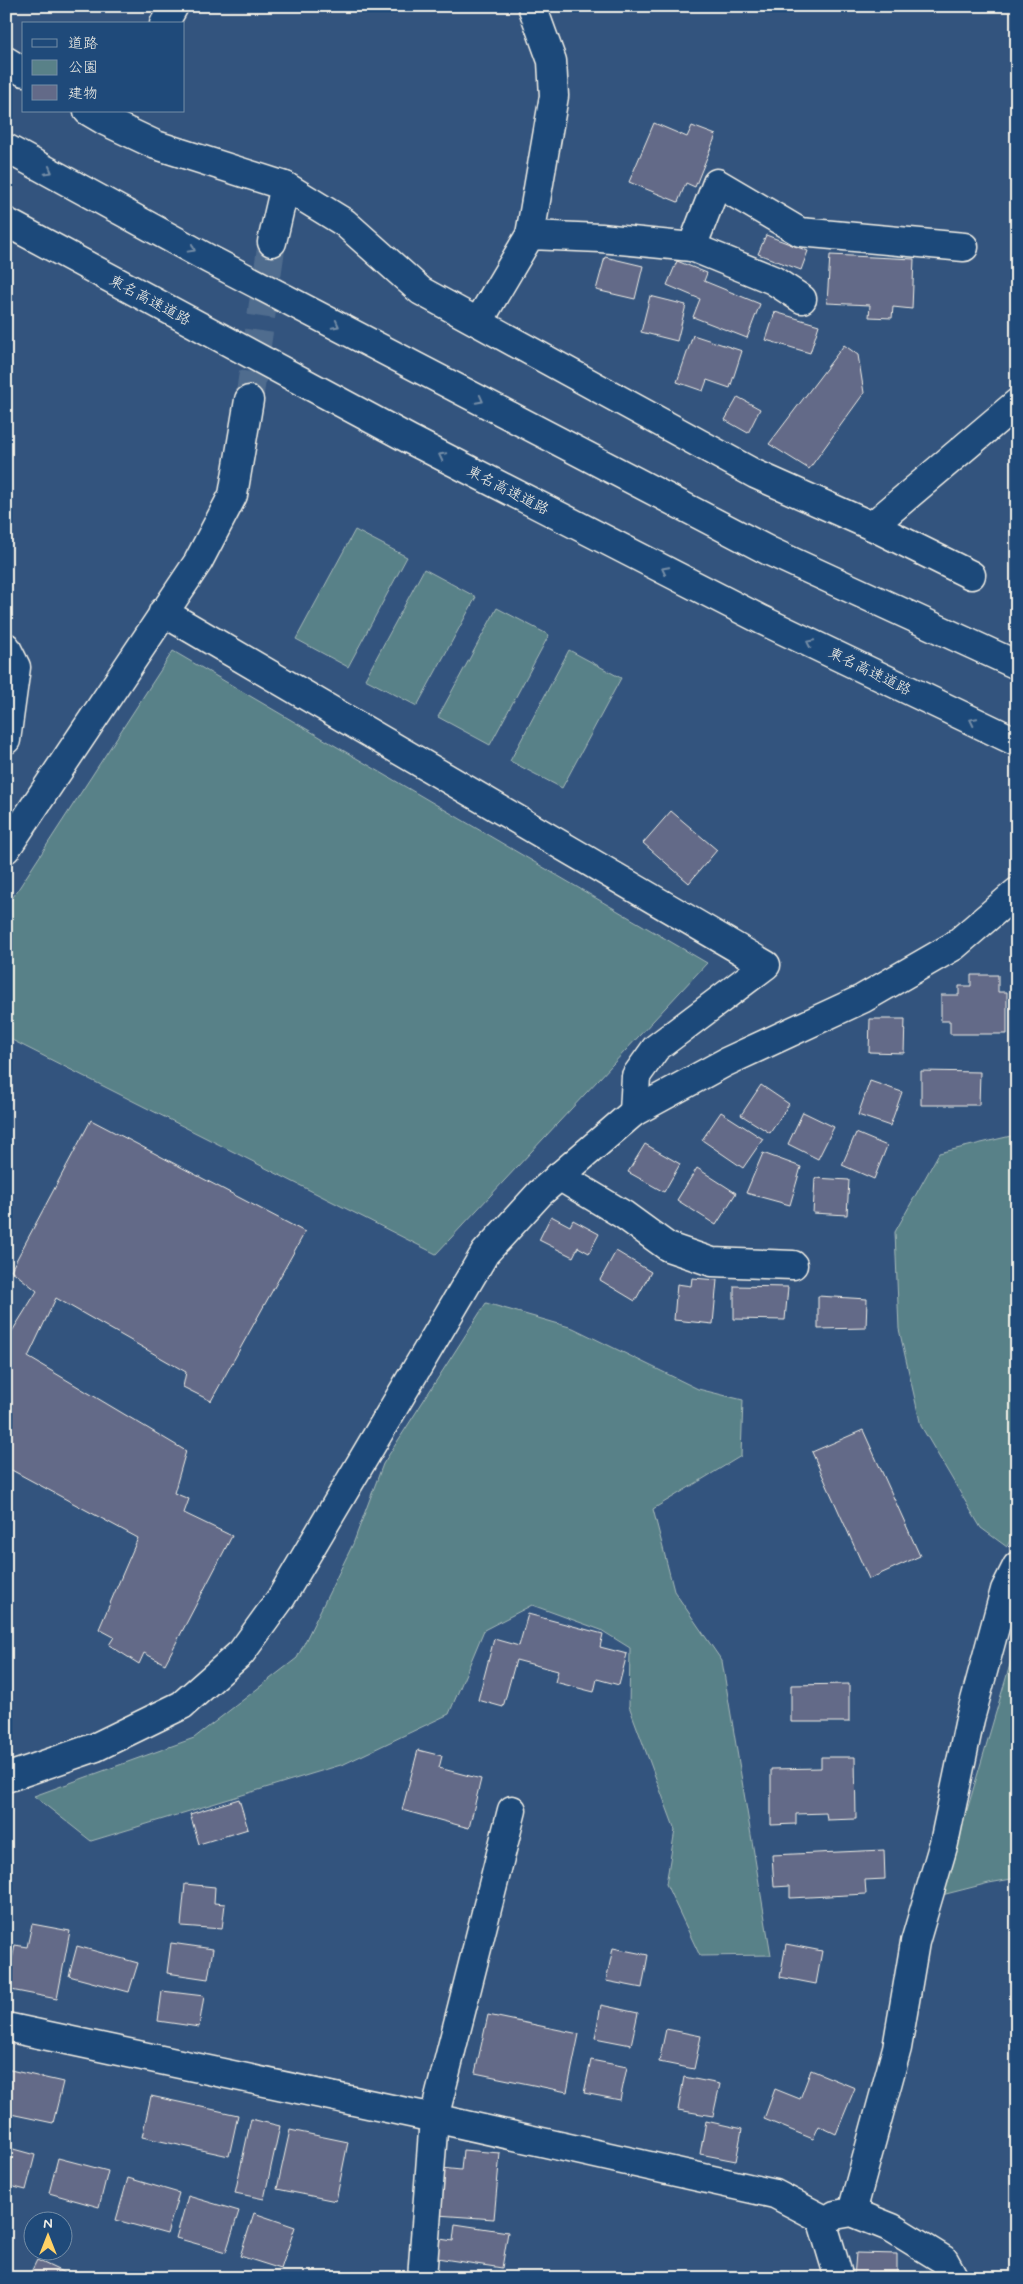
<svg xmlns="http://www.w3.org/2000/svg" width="1023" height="2284" font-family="Mynerve,'Klee One',sans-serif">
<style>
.green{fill:#598188;stroke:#a6b9b8}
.building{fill:#636a88;stroke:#f4f1e8}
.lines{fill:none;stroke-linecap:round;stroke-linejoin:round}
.minor-tunnel{stroke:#506c8e;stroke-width:28;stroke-dasharray:28 14;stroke-linecap:butt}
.minor-casing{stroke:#f4f1e8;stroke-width:31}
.tertiary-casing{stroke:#f4f1e8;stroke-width:31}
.motorway-casing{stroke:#f4f1e8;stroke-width:31}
.minor{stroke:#1f4a7a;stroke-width:28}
.tertiary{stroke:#1f4a7a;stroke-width:28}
.motorway{stroke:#1f4a7a;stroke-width:28}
.oneway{stroke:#748da6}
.labels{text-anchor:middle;stroke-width:5;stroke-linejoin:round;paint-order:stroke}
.street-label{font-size:15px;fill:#f4f1e8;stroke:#1f4a7a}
</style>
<rect width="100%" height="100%" fill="#33547e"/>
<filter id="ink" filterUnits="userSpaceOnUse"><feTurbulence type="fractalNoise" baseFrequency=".02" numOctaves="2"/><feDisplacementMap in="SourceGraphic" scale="10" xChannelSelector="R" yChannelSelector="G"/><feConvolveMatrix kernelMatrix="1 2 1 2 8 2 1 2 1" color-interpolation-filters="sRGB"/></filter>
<g filter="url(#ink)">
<g class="green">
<path d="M355 530 407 557 348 667 296 639Z"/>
<path d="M424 569 476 597 417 706 365 679Z"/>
<path d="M497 608 549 635 490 745 438 717Z"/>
<path d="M569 650 621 678 562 788 510 761Z"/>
<path d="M173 651 707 963 436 1254 6 1037V908Z"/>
<path d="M1015 1135 1017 1136V1525L1007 1547 981 1528 921 1426 899 1329 895 1232 939 1153Z"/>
<path d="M486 1303 573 1328 698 1389 743 1400 741 1456 653 1509 674 1591 722 1661 771 1955 700 1956 666 1884 675 1830 629 1706 630 1648 601 1630 532 1605 484 1630 449 1714 344 1764 91 1841 34 1796 194 1738 297 1658 353 1544 383 1464Z"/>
<path d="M1017 1641V1878L989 1883 942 1895Z"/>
</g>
<g class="building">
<path d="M654 123 687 137 692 126 716 135 695 187 686 183 678 202 629 182Z"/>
<path d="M766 235 808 251 801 270 758 254Z"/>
<path d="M830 255 914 259 912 309 893 307 892 318 869 317 870 305 827 303Z"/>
<path d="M605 257 643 266 635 299 596 290Z"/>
<path d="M677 261 707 273 704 281 760 304 747 338 693 317 700 299 667 285Z"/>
<path d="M650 296 686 305 677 341 641 332Z"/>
<path d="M775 312 819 325 810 353 766 340Z"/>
<path d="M693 335 742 351 730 388 707 380 703 391 677 382Z"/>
<path d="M844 345 858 355 864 393 809 469 769 444Z"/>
<path d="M738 397 760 409 748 433 725 420Z"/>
<path d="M671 811 717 850 689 883 643 843Z"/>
<path d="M971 975H998V992H1007V1034H950V1021H941V995H959V986H971Z"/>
<path d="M870 1019H905L904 1053 869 1052Z"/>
<path d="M921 1071 980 1072 979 1105H921Z"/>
<path d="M870 1081 902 1092 890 1126 858 1115Z"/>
<path d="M761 1085 789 1104 770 1133 741 1115Z"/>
<path d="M721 1112 763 1139 743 1168 702 1140Z"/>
<path d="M803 1112 834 1127 818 1159 788 1144Z"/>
<path d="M91 1120 305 1232 211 1401 183 1387 186 1372 56 1298 28 1357 186 1451 174 1493 189 1499 184 1513 232 1536 165 1664 144 1653 139 1664 109 1645 114 1637 99 1629 138 1538 6 1467V1341L37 1291 11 1270Z"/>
<path d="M856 1133 887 1146 874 1179 842 1165Z"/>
<path d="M645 1144 680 1164 664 1192 628 1172Z"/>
<path d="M763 1153 801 1167 790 1205 746 1193Z"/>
<path d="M697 1168 736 1193 716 1225 677 1200Z"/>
<path d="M815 1178 849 1180 847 1215 813 1213Z"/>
<path d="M551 1216 570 1226 573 1220 599 1234 589 1253 578 1247 573 1257 539 1240Z"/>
<path d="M616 1251 651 1272 635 1301 600 1280Z"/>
<path d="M692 1278 717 1280 713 1324 674 1320 677 1284 691 1286Z"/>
<path d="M734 1286 788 1287 785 1320 734 1319Z"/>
<path d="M818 1296 867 1299 866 1328 818 1329Z"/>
<path d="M863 1430 920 1556 869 1579 812 1452Z"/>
<path d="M528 1614 603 1634 600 1647 627 1654 619 1685 597 1679 594 1692 555 1682 558 1671 516 1660 503 1707 478 1700 494 1639 519 1646Z"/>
<path d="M849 1684V1722H791V1685Z"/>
<path d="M418 1750 442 1756 439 1768 481 1779 469 1828 402 1810Z"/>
<path d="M821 1757H855L856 1819 827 1820 826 1813 796 1814V1824L771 1825V1769L821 1768Z"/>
<path d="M239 1799 248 1829 199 1844 190 1814Z"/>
<path d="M884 1850 885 1879 865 1880 866 1894 790 1898V1886L774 1887 772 1855Z"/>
<path d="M185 1884 215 1887 214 1903 225 1904 222 1929 181 1926Z"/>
<path d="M32 1924 70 1931 57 1999 6 1989 15 1945 27 1947Z"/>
<path d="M171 1943 213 1949 208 1979 167 1973Z"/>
<path d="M786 1944 822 1951 816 1984 780 1977Z"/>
<path d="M77 1946 138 1963 129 1992 69 1976Z"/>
<path d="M613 1948 648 1955 642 1988 606 1981Z"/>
<path d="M162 1991 204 1996 199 2027 158 2021Z"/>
<path d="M601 2005 638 2013 631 2045 595 2038Z"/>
<path d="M488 2015 579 2034 567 2092 475 2073Z"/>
<path d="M666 2029 701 2036 694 2069 659 2062Z"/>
<path d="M591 2060 627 2067 620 2100 584 2093Z"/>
<path d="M6 2069 63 2082 53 2123 6 2113Z"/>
<path d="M811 2070 855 2088 836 2134 819 2126 813 2139 764 2119 775 2089 800 2099Z"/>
<path d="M684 2077 720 2084 713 2116 678 2110Z"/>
<path d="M151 2096 238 2115 229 2156 142 2137Z"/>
<path d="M251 2119 280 2126 264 2199 235 2193Z"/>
<path d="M706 2121 742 2129 736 2161 700 2154Z"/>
<path d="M290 2130 348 2142 336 2201 277 2189Z"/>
<path d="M6 2147 35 2155 26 2190 6 2185Z"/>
<path d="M463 2150 500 2153 494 2219 437 2215 441 2168 461 2170Z"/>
<path d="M58 2158 108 2171 99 2207 49 2193Z"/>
<path d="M128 2178 179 2193 167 2234 116 2220Z"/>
<path d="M188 2196 239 2211 226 2252 176 2238Z"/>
<path d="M254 2213 295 2227 281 2269 240 2256Z"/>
<path d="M455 2224 508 2232 502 2268 437 2258 440 2239 453 2241Z"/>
<path d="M856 2253 897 2254V2278H854Z"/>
<path d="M37 2260 73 2277V2278H28Z"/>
</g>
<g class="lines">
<path class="minor-tunnel" d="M249 400 272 242"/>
<g class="minor-casing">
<g id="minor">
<path d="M164 24 174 6"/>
<path d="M6 61 24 72"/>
<path d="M88 111 105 121 156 145 285 186 345 223 421 291 755 474 872 526 971 575"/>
<path d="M530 235 554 96 552 61 532 6"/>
<path d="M272 242 285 186"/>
<path d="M692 247 773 280 802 299"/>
<path d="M479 321 530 235 601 238 692 247 717 183 800 232 964 247"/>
<path d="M872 526 1017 403"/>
<path d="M163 612 766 965 656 1048 636 1076 634 1112"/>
<path d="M6 647 16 667 6 740"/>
<path d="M6 849 198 562 233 495 249 400"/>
<path d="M559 1176 624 1215 668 1247 712 1262 793 1265"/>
<path d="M6 2027 434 2118 775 2194 821 2218 839 2278"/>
<path d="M852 2212 897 2048 915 1942 944 1843 970 1719 1005 1590 1017 1566"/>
<path d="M835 2215 852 2212 892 2228 944 2260 954 2278"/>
<path d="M422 2278 434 2118 512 1810"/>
</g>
</g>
<g class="tertiary-casing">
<path id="tertiary" d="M6 1778 96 1747 182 1705 241 1653 281 1598 485 1253 540 1193 634 1112 726 1062 862 999 954 946 1017 892"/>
</g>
<g class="motorway-casing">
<g id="motorway">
<path d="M6 148 209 259 769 551 1017 665"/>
<path d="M6 222 409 439 762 620 1017 742"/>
</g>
</g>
<use href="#minor" class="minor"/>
<use href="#tertiary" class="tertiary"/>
<use href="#motorway" class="motorway"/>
</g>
<defs><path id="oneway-chevron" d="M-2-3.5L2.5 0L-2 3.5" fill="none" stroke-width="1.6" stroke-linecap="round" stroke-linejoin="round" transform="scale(1.25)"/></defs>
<g class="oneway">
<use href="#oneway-chevron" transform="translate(49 171) rotate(29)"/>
<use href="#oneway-chevron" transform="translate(192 249) rotate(29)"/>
<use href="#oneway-chevron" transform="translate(336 325) rotate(28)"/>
<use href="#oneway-chevron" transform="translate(480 400) rotate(28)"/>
<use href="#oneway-chevron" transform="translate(442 456) rotate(-153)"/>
<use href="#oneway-chevron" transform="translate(665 570) rotate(-153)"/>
<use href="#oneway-chevron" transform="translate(810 643) rotate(-154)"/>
<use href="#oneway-chevron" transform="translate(973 721) rotate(-154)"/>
</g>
</g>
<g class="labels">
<g class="street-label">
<text transform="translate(150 300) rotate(28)" y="5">東名高速道路</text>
<text transform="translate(508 490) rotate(27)" y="5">東名高速道路</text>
<text transform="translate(870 671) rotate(26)" y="5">東名高速道路</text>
</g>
</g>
<rect width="1023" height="2284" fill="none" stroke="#1f4a7a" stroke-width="25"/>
<rect x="12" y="12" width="998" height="2259" fill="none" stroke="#f4f1e8" stroke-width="2" filter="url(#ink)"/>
<rect x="22" y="22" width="162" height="90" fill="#1f4a7a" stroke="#748da6"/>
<rect x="32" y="39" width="25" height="8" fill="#1f4a7a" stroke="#748da6"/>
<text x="68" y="48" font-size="15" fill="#f4f1e8">道路</text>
<rect x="32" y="60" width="25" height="15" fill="#598188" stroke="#748da6"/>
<text x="68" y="72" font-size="15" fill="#f4f1e8">公園</text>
<rect x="32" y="85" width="25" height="15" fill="#636a88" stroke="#748da6"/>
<text x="68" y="98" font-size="15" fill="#f4f1e8">建物</text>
<g transform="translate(48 2236)"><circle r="24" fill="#1f4a7a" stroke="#748da6"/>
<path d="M0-4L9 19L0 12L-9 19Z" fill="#ffd166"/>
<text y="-8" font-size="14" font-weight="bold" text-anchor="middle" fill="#f4f1e8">N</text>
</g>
</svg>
